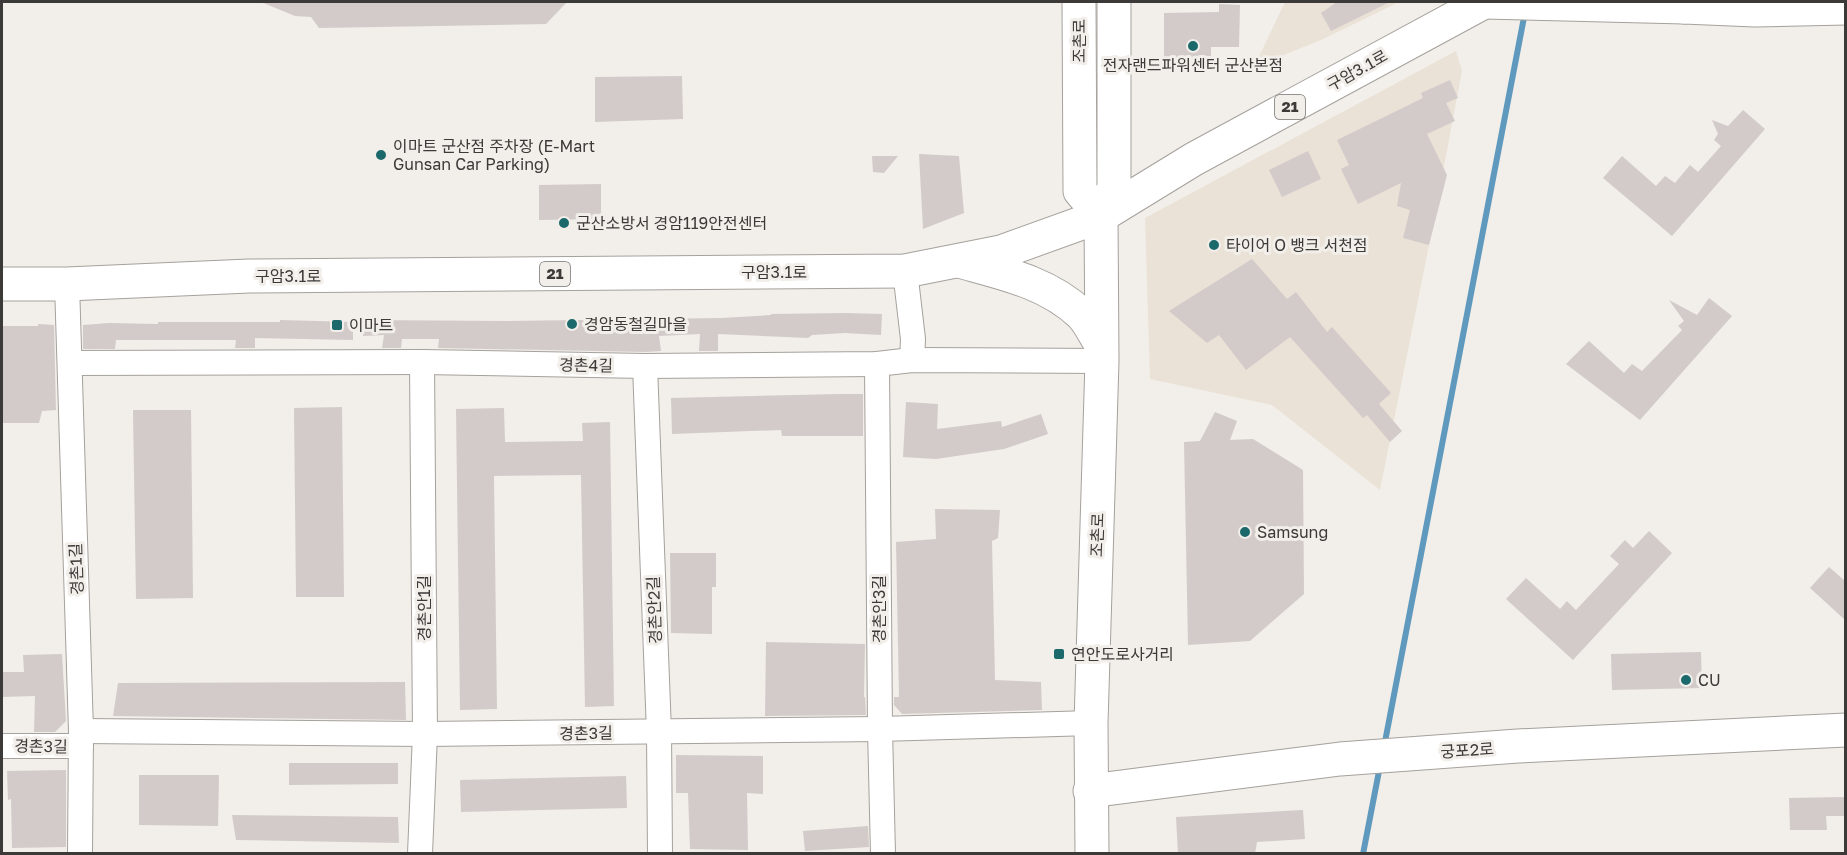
<svg xmlns="http://www.w3.org/2000/svg" width="1847" height="855" font-family="'Golos Text','Noto Sans KR',sans-serif">
<style>
.built{fill:#eae2d6}
.lines{fill:none;stroke-linecap:round;stroke-linejoin:round}
.stream{stroke:#5f9abe;stroke-width:6}
.building{fill:#d2cbca}
.street-casing{stroke:#a5a19c;stroke-width:26}
.secondary-casing{stroke:#a5a19c;stroke-width:35}
.primary-casing{stroke:#a5a19c;stroke-width:35}
.street{stroke:#fff;stroke-width:24}
.secondary{stroke:#fff;stroke-width:33}
.primary{stroke:#fff;stroke-width:33}
.poi-dot{fill:#1c696c;stroke:#f2eee9;stroke-width:2}
.labels{text-anchor:middle;stroke-width:6;stroke-linejoin:round;paint-order:stroke}
.shield{fill:#f2eee9;stroke:#72706d;stroke-width:1.5}
.shield-label{font-size:15px;font-weight:bold;fill:#3b3a38}
.street-label{font-size:16px;fill:#3b3a38;stroke:#f2eee9}
.poi-label{font-size:16px;fill:#3b3a38;stroke:#f2eee9;text-anchor:start}
</style>
<rect width="100%" height="100%" fill="#f2eee9"/>
<g class="built">
<path d="M1285 2H1399L1321 40 1254 67Z"/>
<path d="M1456 51 1462 71 1429 245 1380 490 1272 405 1150 379 1145 218Z"/>
</g>
<g class="lines">
<g class="stream">
<path d="M1384 747 1525 12"/>
<path d="M1363 854 1380 766"/>
</g>
</g>
<g class="building">
<path d="M261 2H567L546 24 319 28 311 17 295 16Z"/>
<path d="M1337 2H1390L1331 31 1321 13Z"/>
<path d="M1219 4 1240 5 1239 47H1211V58H1164V13L1219 12Z"/>
<path d="M682 76 683 119 595 122V77Z"/>
<path d="M1450 80 1458 98 1446 103 1455 121 1427 134 1447 175 1429 245 1403 238 1410 210 1397 206 1401 183 1358 204 1341 169 1349 165 1337 140 1423 98 1421 93Z"/>
<path d="M1743 110 1765 129 1672 236 1603 178 1622 156 1656 186 1665 176 1675 183 1690 165 1698 172 1721 146 1714 140 1718 134 1712 120 1728 126Z"/>
<path d="M1308 151 1321 179 1282 197 1269 170Z"/>
<path d="M919 154 959 156 964 213 923 229Z"/>
<path d="M872 156H898L884 173 873 172Z"/>
<path d="M601 184V219L539 220V185Z"/>
<path d="M1252 259 1287 299 1296 292 1327 332 1332 327 1391 393 1379 404 1402 431 1390 442 1367 415 1363 418 1290 337 1246 370 1219 335 1207 343 1169 311Z"/>
<path d="M1709 298 1732 316 1640 420 1566 364 1589 341 1624 373 1632 364 1642 371 1682 330 1678 326 1684 321 1669 300 1697 315Z"/>
<path d="M845 313 882 314 881 335 845 333 812 335 808 338 718 334V351H699L700 334 659 336 661 351 645 352 438 348 439 339H402L401 348H382L384 335 363 336V320L504 321 722 318 771 315V314Z"/>
<path d="M280 320 353 322V340L255 338V348H235L236 340H116L115 349H83V325L109 323 158 324V322H280Z"/>
<path d="M38 324 54 325 56 410 42 411 39 423H2V326H38Z"/>
<path d="M840 394H863V436H782L781 430 672 434 671 398Z"/>
<path d="M906 402 938 404 937 429 1001 421 1002 427 1041 414 1048 434 1004 449 936 459 903 457Z"/>
<path d="M342 407 344 597H296L294 408Z"/>
<path d="M504 408 505 442 583 441 582 423 610 422 614 706 585 707 581 475 494 476 497 709 460 710 456 409Z"/>
<path d="M133 410H191L193 598 136 599Z"/>
<path d="M1215 412 1237 421 1230 440 1253 439 1303 470 1304 594 1250 641 1188 645 1184 442 1200 441Z"/>
<path d="M935 509 1000 510 998 538 992 541 995 680 1041 682 1042 710 902 714 894 705V697H899L896 542 936 539Z"/>
<path d="M1649 531 1672 553 1573 660 1506 599 1526 578 1560 609 1567 601 1576 610 1619 564 1610 556 1625 540 1633 548Z"/>
<path d="M670 553H716V587H712V634L671 633Z"/>
<path d="M1829 567 1845 581V620L1810 588Z"/>
<path d="M766 642 865 644 864 697H865L866 715 765 716Z"/>
<path d="M1701 652 1702 688 1612 690 1611 654Z"/>
<path d="M62 654 66 721 55 732H34L35 696 2 697V672H24L23 655Z"/>
<path d="M405 682 406 720 113 716 118 683Z"/>
<path d="M676 755 763 756V794L747 793 748 850 690 849 688 793H676Z"/>
<path d="M289 763H398V784L289 785Z"/>
<path d="M66 770V847L12 848 11 799 8 800 7 771Z"/>
<path d="M139 775H219L218 826 139 825Z"/>
<path d="M626 776 627 808 461 812 460 780Z"/>
<path d="M1845 797V816H1826L1827 830H1790L1789 798Z"/>
<path d="M1303 810 1305 839 1257 842 1255 854H1178L1176 817Z"/>
<path d="M232 815 398 817 399 843 236 840Z"/>
<path d="M868 826 869 847 805 851 803 831Z"/>
</g>
<g class="lines">
<g class="street-casing">
<g id="street">
<path d="M905 271 913 339 912 360"/>
<path d="M67 284 81 731 80 854"/>
<path d="M70 363 422 362 645 366 877 364 912 360 1102 361"/>
<path d="M877 364 880 729 883 854"/>
<path d="M645 366 659 732 660 854"/>
<path d="M81 731 425 734 880 729 1091 723"/>
<path d="M2 746H81"/>
<path d="M420 854 425 734 422 362"/>
</g>
</g>
<g class="secondary-casing">
<g id="secondary">
<path d="M1079 2 1080 191 1101 216"/>
<path d="M959 261C1002 273 1047 282 1081 314 1089 322 1095 335 1101 345"/>
<path d="M1090 791 1340 759 1518 746 1846 730"/>
<path d="M1092 854 1091 723 1102 361 1101 216 1114 188V2"/>
</g>
</g>
<g class="primary-casing">
<g id="primary">
<path d="M1483 2 1684 7"/>
<path d="M1675 2 1684 7 1755 10 1846 8"/>
<path d="M2 284H67L249 276 905 271 1001 252 1101 216 1194 159 1484 2"/>
</g>
</g>
<use href="#street" class="street"/>
<use href="#secondary" class="secondary"/>
<use href="#primary" class="primary"/>
</g>
<g class="poi-dot">
<circle cx="1193" cy="46" r="6"/>
<circle cx="381" cy="155" r="6"/>
<circle cx="564" cy="223" r="6"/>
<circle cx="1214" cy="245" r="6"/>
<circle cx="572" cy="324" r="6"/>
<rect x="331" y="319" width="12" height="12" rx="3"/>
<circle cx="1245" cy="532" r="6"/>
<rect x="1053" y="648" width="12" height="12" rx="3"/>
<circle cx="1686" cy="680" r="6"/>
</g>
<g class="labels">
<g class="shield">
<rect x="1275" y="95" width="30" height="24" rx="4.5"/>
<rect x="540" y="262" width="30" height="24" rx="4.5"/>
</g>
<g class="shield-label">
<text x="1290" y="112">21</text>
<text x="555" y="279">21</text>
</g>
<g class="street-label">
<text transform="translate(1079 41) rotate(-90)" y="6">조촌로</text>
<text transform="translate(1357 70) rotate(-29)" y="6">구암3.1로</text>
<text x="774" y="278">구암3.1로</text>
<text x="288" y="282">구암3.1로</text>
<text transform="translate(586 365) rotate(1)" y="6">경촌4길</text>
<text transform="translate(1097 535) rotate(-88)" y="6">조촌로</text>
<text transform="translate(76 569) rotate(-92)" y="6">경촌1길</text>
<text transform="translate(424 608) rotate(-90)" y="6">경촌안1길</text>
<text transform="translate(879 609) rotate(-90)" y="6">경촌안3길</text>
<text transform="translate(654 610) rotate(-92)" y="6">경촌안2길</text>
<text transform="translate(586 733) rotate(-1)" y="6">경촌3길</text>
<text transform="translate(41 746) rotate(1)" y="6">경촌3길</text>
<text transform="translate(1467 750) rotate(-4)" y="6">궁포2로</text>
</g>
<g class="poi-label">
<text x="1193" y="71" text-anchor="middle">전자랜드파워센터 군산본점</text>
<text x="393" y="152">이마트 군산점 주차장 (E-Mart<tspan x="393" dy="18">Gunsan Car Parking)</tspan></text>
<text x="576" y="229">군산소방서 경암119안전센터</text>
<text x="1226" y="251">타이어 O 뱅크 서천점</text>
<text x="584" y="330">경암동철길마을</text>
<text x="349" y="331">이마트</text>
<text x="1257" y="538">Samsung</text>
<text x="1071" y="660">연안도로사거리</text>
<text x="1698" y="686">CU</text>
</g>
</g>
<rect width="1847" height="855" fill="none" stroke="#3b3a38" stroke-width="6"/>
</svg>
